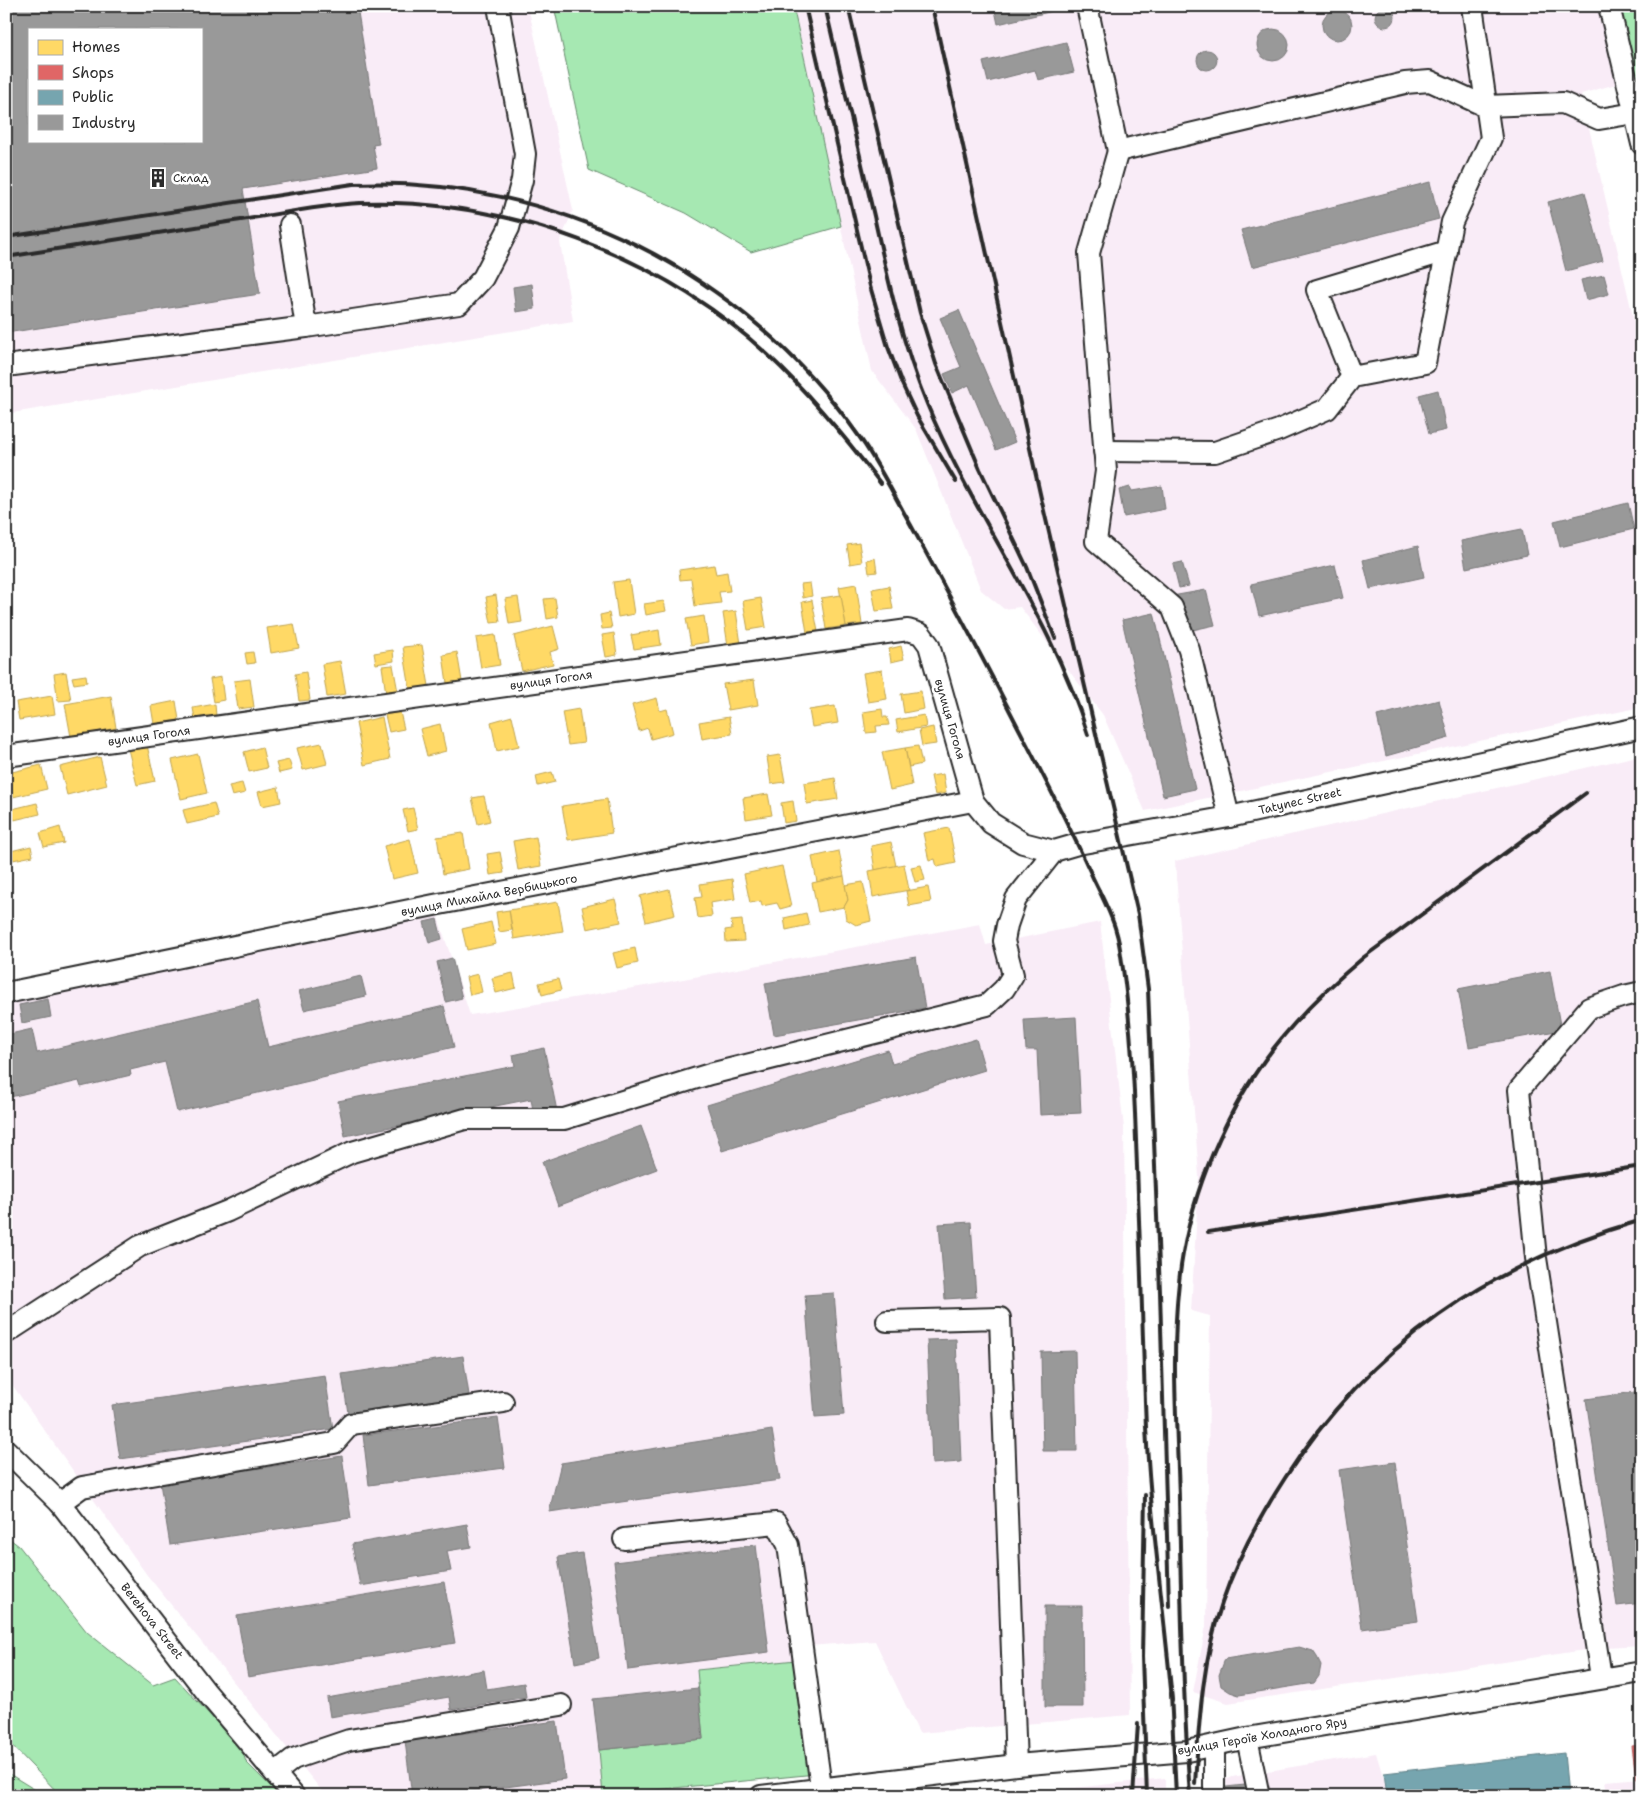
<svg xmlns="http://www.w3.org/2000/svg" width="1648" height="1802" font-family="'Shantell Sans',sans-serif">
<style>
.built{fill:#f9ecf7;fill-rule:evenodd}
.green{fill:#a6e8b2;stroke:#688a6e}
.homes{fill:#ffd966;stroke:#bfa554}
.shops{fill:#e06666;stroke:#aa5454}
.public{fill:#76a5af;stroke:#608087}
.industry{fill:#999;stroke:#787878;fill-rule:evenodd}
.lines{fill:none;stroke-linecap:round;stroke-linejoin:round}
.minor-casing{stroke:#2b2b2b;stroke-width:24}
.minor{stroke:#fff;stroke-width:20}
.rail{stroke:#2b2b2b;stroke-width:4}
.labels{text-anchor:middle;stroke-width:5;stroke-linejoin:round;paint-order:stroke}
.poi-label{font-size:12px;fill:#2b2b2b;stroke:#fff;text-anchor:start}
.street-label{font-size:12px;fill:#2b2b2b;stroke:#fff}
</style>
<rect width="100%" height="100%" fill="#fff"/>
<filter id="ink" filterUnits="userSpaceOnUse"><feTurbulence type="fractalNoise" baseFrequency=".02" numOctaves="2"/><feDisplacementMap in="SourceGraphic" scale="10" xChannelSelector="R" yChannelSelector="G"/><feConvolveMatrix kernelMatrix="1 2 1 2 8 2 1 2 1" color-interpolation-filters="sRGB"/></filter>
<g filter="url(#ink)">
<g class="built">
<path d="M6 6H528L573 210 560 242 573 321 6 414ZM29 29H201V141H29Z"/>
<path d="M793 6H1602L1623 82 1581 94 1642 355V707L1145 811 1103 715 1020 607 1004 609 981 590 916 429 872 371Z"/>
<path d="M1642 755V1645L1605 1647 1228 1703 1193 1692 1206 1626 1210 1316 1191 1311 1199 1176 1175 861Z"/>
<path d="M434 905 470 1015 651 985 980 924 986 945 1100 922 1124 1128 1130 1715 919 1733 875 1641 795 1647 796 1660 698 1670 703 1739 599 1750 603 1795 326 1796 147 1575 6 1376V993Z"/>
<path d="M1376 1753 1389 1796H1228L1226 1778Z"/>
<path d="M1165 1778V1796H1000Z"/>
<path d="M1642 1778V1796H1607L1605 1781Z"/>
</g>
<g class="green">
<path d="M554 6H793L841 226 751 252 686 213 589 170Z"/>
<path d="M1607 6H1642V154Z"/>
<path d="M6 1536 19 1546 87 1632 153 1685 175 1677 242 1750 246 1762 280 1796H61L6 1739Z"/>
<path d="M796 1660 816 1774 603 1795 599 1750 703 1739 697 1670Z"/>
<path d="M6 1772 37 1791 40 1796H9L6 1792Z"/>
</g>
<g class="homes">
<path d="M859 543 862 562 850 564 847 545Z"/>
<path d="M875 558 877 572 869 573 867 560Z"/>
<path d="M714 565 716 574 727 572 730 591 719 592 721 603 695 606 691 579 680 580 679 570Z"/>
<path d="M629 580 634 614 618 617 613 582Z"/>
<path d="M810 583 812 596 803 598 801 584Z"/>
<path d="M856 584 862 624 846 626 839 587Z"/>
<path d="M889 586 893 609 876 611 872 589Z"/>
<path d="M496 595 500 622 491 623 486 597Z"/>
<path d="M841 595 846 626 826 629 821 598Z"/>
<path d="M518 597 522 622 509 624 505 599Z"/>
<path d="M555 598 558 617 547 619 544 599Z"/>
<path d="M761 598 766 627 748 630 743 601Z"/>
<path d="M812 600 819 637 808 639 802 602Z"/>
<path d="M664 601 666 611 646 615 644 604Z"/>
<path d="M736 611 741 644 728 646 723 613Z"/>
<path d="M609 613 612 628 602 629 600 615Z"/>
<path d="M704 616 708 642 691 645 686 619Z"/>
<path d="M294 624 299 648 271 653 267 628Z"/>
<path d="M553 626 559 649 550 652 553 664 522 671 514 636Z"/>
<path d="M659 630 661 645 634 649 631 635Z"/>
<path d="M614 633 617 655 606 657 602 635Z"/>
<path d="M495 635 500 665 481 668 476 638Z"/>
<path d="M422 645 429 686 410 689 403 647Z"/>
<path d="M901 646 904 659 891 662 889 649Z"/>
<path d="M393 650 394 661 376 664 374 653Z"/>
<path d="M253 652 255 663 247 664 245 653Z"/>
<path d="M457 652 463 687 448 690 443 655Z"/>
<path d="M340 661 346 694 327 697 322 664Z"/>
<path d="M393 665 398 692 386 694 382 666Z"/>
<path d="M882 670 887 699 868 702 863 673Z"/>
<path d="M66 672 71 700 58 701 54 674Z"/>
<path d="M306 672 310 700 299 701 295 674Z"/>
<path d="M86 675 87 682 74 684 72 677Z"/>
<path d="M221 677 224 700 214 702 210 679Z"/>
<path d="M250 679 254 707 238 709 234 681Z"/>
<path d="M754 680 758 705 728 710 723 684Z"/>
<path d="M921 691 924 709 904 713 901 694Z"/>
<path d="M52 696 55 714 19 720 16 702Z"/>
<path d="M111 696 116 728 71 737 65 704Z"/>
<path d="M657 698 660 711 667 709 673 733 651 739 648 728 639 731 632 705Z"/>
<path d="M176 701 179 720 154 724 151 706Z"/>
<path d="M215 704 216 716 195 719 193 708Z"/>
<path d="M835 706 838 723 812 727 809 710Z"/>
<path d="M579 709 584 743 568 745 562 712Z"/>
<path d="M882 709 883 717H887L889 725 876 726 877 732 866 733 863 712Z"/>
<path d="M400 712 404 729 389 732 385 715Z"/>
<path d="M924 715 926 727 898 732 896 720Z"/>
<path d="M512 716 519 746 497 751 491 722Z"/>
<path d="M382 717 390 759 364 765 356 723Z"/>
<path d="M729 717 732 734 702 739 699 722Z"/>
<path d="M440 724 446 751 427 756 420 729Z"/>
<path d="M933 727 936 744 922 746 919 730Z"/>
<path d="M322 743 327 764 303 770 297 748Z"/>
<path d="M147 745 155 781 137 785 128 749Z"/>
<path d="M918 746 922 764 909 767 905 748Z"/>
<path d="M262 747 267 768 249 772 244 752Z"/>
<path d="M905 748 912 785 890 790 882 752Z"/>
<path d="M198 754 207 793 181 799 172 760Z"/>
<path d="M780 755 785 782 771 784 767 757Z"/>
<path d="M100 757 107 785 67 795 60 767Z"/>
<path d="M289 760 292 770 279 773 276 763Z"/>
<path d="M41 765 47 789 13 797 8 773Z"/>
<path d="M552 772 555 782 538 786 536 776Z"/>
<path d="M943 774 946 793 935 795 931 776Z"/>
<path d="M835 778 838 799 807 804 804 783Z"/>
<path d="M242 783 245 793 232 796 229 786Z"/>
<path d="M278 787 281 802 262 806 258 792Z"/>
<path d="M768 794 772 815 746 819 743 798Z"/>
<path d="M484 796 490 821 478 824 472 798Z"/>
<path d="M607 799 612 833 568 840 562 806Z"/>
<path d="M793 801 796 821 784 823 781 803Z"/>
<path d="M37 803 40 814 14 820 12 809Z"/>
<path d="M214 803 218 817 187 824 183 810Z"/>
<path d="M413 808 418 829 408 831 403 810Z"/>
<path d="M60 827 64 843 44 847 40 833Z"/>
<path d="M949 828 956 863 937 867 935 859 929 861 923 833Z"/>
<path d="M463 833 469 869 443 874 437 837Z"/>
<path d="M536 837 541 866 518 870 513 841Z"/>
<path d="M410 839 418 873 392 879 384 846Z"/>
<path d="M891 842 896 866 875 870 871 846Z"/>
<path d="M31 846 33 856 13 860 11 851Z"/>
<path d="M839 851 844 876 817 882 812 857Z"/>
<path d="M500 852 504 873 490 875 487 854Z"/>
<path d="M904 864 909 890 873 897 869 871Z"/>
<path d="M921 865 925 880 915 882 911 867Z"/>
<path d="M782 866 791 906 780 909 777 903 762 906 761 901 750 903 744 874Z"/>
<path d="M844 876 848 900 844 907 818 912 812 883Z"/>
<path d="M732 879 735 899 710 903 712 916 698 918 695 898 702 897 700 884Z"/>
<path d="M863 882 871 921 856 925 846 919 844 907 848 900 845 885Z"/>
<path d="M928 887 931 902 909 906 906 891Z"/>
<path d="M669 889 675 915 646 922 640 896Z"/>
<path d="M615 899 621 922 587 929 582 907Z"/>
<path d="M558 902 563 931 514 939 509 910Z"/>
<path d="M509 910 512 930 499 932 496 912Z"/>
<path d="M806 913 809 925 786 930 784 918Z"/>
<path d="M742 920 744 941 726 942 725 930 732 929 731 921Z"/>
<path d="M491 922 496 944 467 950 462 929Z"/>
<path d="M635 948 638 963 617 968 613 953Z"/>
<path d="M513 973 516 988 496 993 492 978Z"/>
<path d="M478 974 482 992 470 995 466 977Z"/>
<path d="M558 979 561 990 542 995 539 983Z"/>
</g>
<path class="shops" d="M1642 1745V1778H1636L1632 1746Z"/>
<path class="public" d="M1564 1753 1568 1795 1387 1796 1384 1773Z"/>
<g class="industry">
<path d="M6 6H357L379 144 373 145 377 168 243 189 260 294 6 333ZM29 29H201V141H29Z"/>
<path d="M994 6H1052L1053 11 998 24Z"/>
<circle cx="1385" cy="17" r="10"/>
<circle cx="1337" cy="25" r="15"/>
<circle cx="1273" cy="45" r="16"/>
<path d="M1066 42 1074 72 1038 80 1035 70 988 82 983 62Z"/>
<circle cx="1207" cy="60" r="10"/>
<path d="M1430 182 1439 219 1252 267 1241 230Z"/>
<path d="M1585 192 1603 261 1566 271 1548 202Z"/>
<path d="M1604 275 1609 294 1586 300 1581 280Z"/>
<path d="M532 284 535 309 516 312 513 287Z"/>
<path d="M959 310 1015 442 996 450 969 385 952 393 944 374 961 367 940 318Z"/>
<path d="M1438 390 1446 430 1429 434 1419 395Z"/>
<path d="M1162 486 1165 509 1124 517 1119 490 1130 487 1132 491Z"/>
<path d="M1628 503 1634 529 1560 547 1554 521Z"/>
<path d="M1522 529 1527 555 1466 568 1461 541Z"/>
<path d="M1418 546 1424 577 1370 589 1363 560Z"/>
<path d="M1182 562 1189 586 1179 588 1173 564Z"/>
<path d="M1335 565 1343 598 1259 616 1251 584Z"/>
<path d="M1206 590 1215 625 1188 631 1172 596Z"/>
<path d="M1154 613 1195 789 1163 796 1122 620Z"/>
<path d="M1439 700 1449 738 1386 756 1377 716Z"/>
<path d="M437 919 442 939 429 943 424 922Z"/>
<path d="M916 957 925 1008 774 1035 765 983Z"/>
<path d="M452 958 462 998 446 1002 437 962Z"/>
<path d="M1550 971 1561 1030 1469 1047 1458 989Z"/>
<path d="M361 976 366 996 304 1010 299 991Z"/>
<path d="M48 999 51 1017 22 1023 19 1005Z"/>
<path d="M257 1001 268 1047 444 1006 454 1047 177 1112 165 1062 130 1070 131 1075 81 1087 79 1081 6 1098V1035L32 1029 37 1053Z"/>
<path d="M1076 1017 1081 1113 1040 1115 1037 1050H1026L1024 1020Z"/>
<path d="M976 1039 985 1070 722 1151 707 1105 888 1050 892 1064Z"/>
<path d="M544 1048 557 1111 534 1116 531 1099 345 1136 338 1101 515 1066 513 1055Z"/>
<path d="M641 1126 657 1169 558 1206 542 1162Z"/>
<path d="M971 1222 976 1297 945 1299 939 1224Z"/>
<path d="M834 1293 844 1415 815 1417 805 1295Z"/>
<path d="M956 1339 961 1462 932 1464 927 1340Z"/>
<path d="M1075 1351 1077 1451H1043L1041 1352Z"/>
<path d="M463 1356 469 1395 348 1413 342 1374Z"/>
<path d="M325 1375 333 1429 120 1459 112 1405Z"/>
<path d="M1642 1391V1603L1617 1606 1586 1399Z"/>
<path d="M498 1418 505 1468 369 1485 363 1435Z"/>
<path d="M772 1430 780 1480 549 1512 561 1463Z"/>
<path d="M342 1456 351 1518 170 1545 160 1483Z"/>
<path d="M1395 1462 1418 1621 1362 1629 1339 1470Z"/>
<path d="M467 1524 471 1547 447 1551 451 1571 360 1586 352 1544Z"/>
<path d="M756 1545 769 1652 628 1670 614 1562Z"/>
<path d="M582 1553 599 1658 575 1663 558 1557Z"/>
<path d="M444 1582 455 1643 248 1677 237 1616Z"/>
<path d="M1045 1606H1082L1083 1707H1045Z"/>
<path d="M1299 1647 1313 1651 1317 1657 1321 1665 1319 1676 1314 1683 1239 1695 1230 1692 1221 1686 1219 1675 1225 1659Z"/>
<path d="M484 1670 487 1689 524 1683 526 1697 451 1710 449 1697 330 1717 327 1698Z"/>
<path d="M698 1688 703 1739 599 1750 593 1699Z"/>
<path d="M557 1721 565 1779 439 1796H412L405 1741Z"/>
<path d="M1245 1785 1246 1796H1226V1787Z"/>
</g>
<g class="lines">
<g class="minor-casing">
<g id="minor">
<path d="M1087 6 1118 151 1405 83 1430 81 1485 106 1563 103 1599 119 1635 113"/>
<path d="M1609 6 1642 144"/>
<path d="M1118 151 1089 253 1106 471 1096 541 1172 607 1189 650 1229 817"/>
<path d="M306 327 459 304 483 278 509 228 522 180 525 154 498 6"/>
<path d="M6 366 306 327 290 225"/>
<path d="M1352 377 1317 290 1447 251"/>
<path d="M1104 451 1215 452 1279 430 1327 409 1352 377 1425 363 1452 222 1491 138 1472 6"/>
<path d="M6 756 908 630 921 634 929 645 973 801 991 823 1023 843 1054 851 1078 844 1229 817 1642 727"/>
<path d="M6 993 434 905 973 801"/>
<path d="M887 1321 1000 1318 1016 1765"/>
<path d="M6 1333 140 1246 228 1211 352 1152 465 1119H564L710 1074 987 1005 1004 989 1013 975 1004 941 1007 925 1016 899 1054 851"/>
<path d="M6 1450 60 1503 207 1693 294 1796"/>
<path d="M60 1503 82 1487 334 1443 351 1424 503 1402"/>
<path d="M624 1539 776 1523 788 1545 821 1787"/>
<path d="M1601 1677 1536 1258 1519 1090 1589 1008 1624 996 1642 992"/>
<path d="M1247 1738 1259 1796"/>
<path d="M1214 1745V1796"/>
<path d="M275 1773 293 1759 349 1740 561 1705"/>
<path d="M761 1796 1016 1765 1187 1751 1247 1738 1642 1672"/>
</g>
</g>
<use href="#minor" class="minor"/>
<g class="rail">
<path d="M805 6 870 286 888 347 902 384 917 416 956 482"/>
<path d="M825 6C841 76 858 146 874 216 888 280 902 344 927 404 974 518 1052 617 1088 735"/>
<path d="M848 6 920 313 936 364 980 469 1027 567 1055 638"/>
<path d="M932 6 1041 498 1138 914 1148 989 1160 1292 1169 1606"/>
<path d="M6 237 353 184C551 175 745 273 858 435 877 461 891 490 907 518 938 574 968 631 998 688 1030 751 1064 813 1093 878 1101 895 1111 913 1116 931 1120 943 1121 957 1123 969 1130 1017 1133 1064 1135 1113 1139 1209 1142 1306 1145 1402 1148 1502 1163 1601 1172 1700"/>
<path d="M6 257C82 245 158 233 234 221 274 215 320 205 360 203 507 198 660 255 768 355 810 394 846 438 881 484"/>
<path d="M1208 1232 1642 1166"/>
<path d="M1145 1495 1142 1657 1147 1796"/>
<path d="M1171 1693 1176 1796"/>
<path d="M1195 1784C1199 1723 1202 1661 1222 1603 1237 1558 1259 1518 1285 1478 1371 1345 1490 1263 1642 1220"/>
<path d="M1133 1796 1138 1724"/>
<path d="M1190 1796C1183 1697 1181 1598 1179 1498 1177 1427 1171 1353 1179 1282 1187 1205 1219 1124 1264 1061 1292 1022 1327 988 1364 957L1586 793"/>
</g>
</g>
</g>
<defs>
<g id="building-bare" transform="scale(1.5)"><path d="M-4-6H4V6H1V3H-1V6H-4ZM-2.5-4.3h1.7v1.8h-1.7ZM.8-4.3h1.7v1.8H.8ZM-2.5-1h1.7V.8h-1.7ZM.8-1h1.7V.8H.8Z" fill="#2b2b2b" stroke="#fff" stroke-width="2.5" paint-order="stroke"/></g>
</defs>
<g fill-rule="evenodd">
<use href="#building-bare" x="158" y="178"/>
</g>
<g class="labels">
<g class="poi-label">
<text x="173" y="182">Склад</text>
</g>
<g class="street-label">
<text transform="translate(551 680) rotate(-8)" y="4">вулиця Гоголя</text>
<text transform="translate(950 719) rotate(74)" y="4">вулиця Гоголя</text>
<text transform="translate(149 736) rotate(-8)" y="4">вулиця Гоголя</text>
<text transform="translate(1300 801) rotate(-13)" y="4">Tatynec Street</text>
<text transform="translate(489 895) rotate(-11)" y="4">вулиця Михайла Вербицького</text>
<text transform="translate(152 1621) rotate(52)" y="4">Berehova Street</text>
<text transform="translate(1262 1736) rotate(-10)" y="4">вулиця Героїв Холодного Яру</text>
</g>
</g>
<rect width="1648" height="1802" fill="none" stroke="#fff" stroke-width="25"/>
<rect x="12" y="12" width="1623" height="1777" fill="none" stroke="#2b2b2b" stroke-width="2" filter="url(#ink)"/>
<rect x="28" y="28" width="175" height="115" fill="#ffffff" stroke="#aaaaaa"/>
<rect x="38" y="40" width="25" height="15" fill="#ffd966" stroke="#aaaaaa"/>
<text x="72" y="52" font-size="15" fill="#2b2b2b">Homes</text>
<rect x="38" y="65" width="25" height="15" fill="#e06666" stroke="#aaaaaa"/>
<text x="72" y="78" font-size="15" fill="#2b2b2b">Shops</text>
<rect x="38" y="90" width="25" height="15" fill="#76a5af" stroke="#aaaaaa"/>
<text x="72" y="102" font-size="15" fill="#2b2b2b">Public</text>
<rect x="38" y="115" width="25" height="15" fill="#999999" stroke="#aaaaaa"/>
<text x="72" y="128" font-size="15" fill="#2b2b2b">Industry</text>
</svg>
